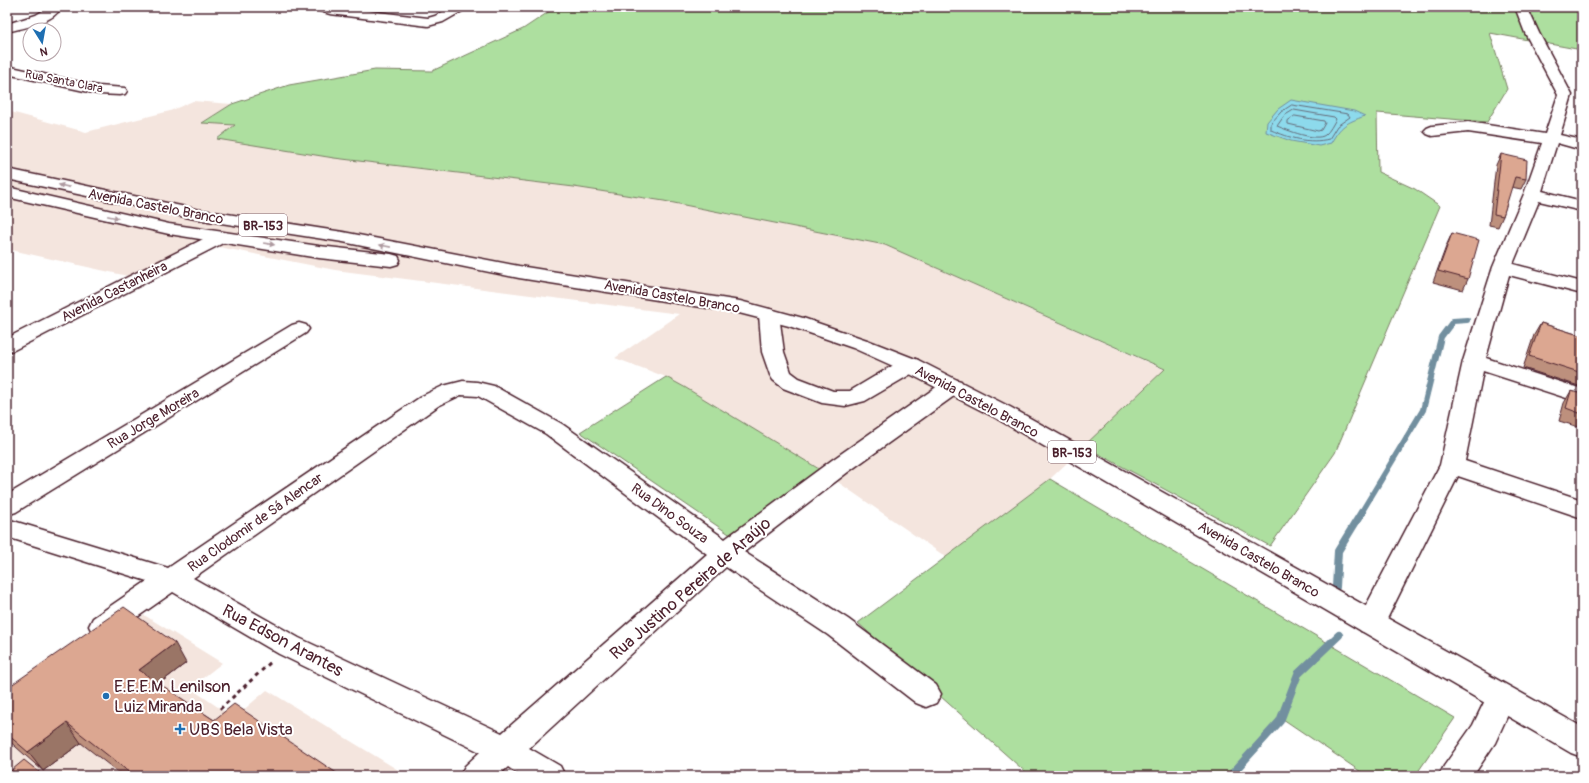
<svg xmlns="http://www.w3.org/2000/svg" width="1589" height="783" font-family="Pangolin,sans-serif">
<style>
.built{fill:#f4e5de}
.green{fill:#addf9f;stroke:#7c7f65}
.water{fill:#8ddaec;stroke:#728f9f}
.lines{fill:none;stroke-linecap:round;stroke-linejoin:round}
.shore{stroke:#656a78;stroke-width:1}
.stream-far1{stroke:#728f9f;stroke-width:6}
.stream{stroke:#728f9f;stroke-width:8}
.minor-casing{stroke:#4a1f2b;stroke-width:3}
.major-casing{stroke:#4a1f2b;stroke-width:3}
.path{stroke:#4a1f2b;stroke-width:3;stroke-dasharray:4 4;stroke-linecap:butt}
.minor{fill:#fff;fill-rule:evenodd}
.major{fill:#fff;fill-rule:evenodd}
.wall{fill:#bd907d;stroke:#4a1f2b}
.shaded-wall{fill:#9a7566;stroke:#4a1f2b}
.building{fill:#dca791;stroke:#4a1f2b}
.oneway{fill:#ae9aa0}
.poi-dot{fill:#1f6fb2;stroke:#fff;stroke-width:1.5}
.labels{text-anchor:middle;stroke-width:4;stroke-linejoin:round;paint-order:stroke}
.far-street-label{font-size:12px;fill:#4a1f2b;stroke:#fff}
.shield{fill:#fff;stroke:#80626b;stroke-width:1}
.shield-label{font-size:13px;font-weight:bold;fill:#4a1f2b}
.street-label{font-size:14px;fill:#4a1f2b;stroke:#fff}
.near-street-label{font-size:17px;fill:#4a1f2b;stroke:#fff}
.near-poi-label{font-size:17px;fill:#4a1f2b;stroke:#fff;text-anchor:start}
</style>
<rect width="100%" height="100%" fill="#fff"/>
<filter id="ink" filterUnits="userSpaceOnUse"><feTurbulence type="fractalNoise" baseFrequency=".025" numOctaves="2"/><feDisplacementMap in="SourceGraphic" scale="8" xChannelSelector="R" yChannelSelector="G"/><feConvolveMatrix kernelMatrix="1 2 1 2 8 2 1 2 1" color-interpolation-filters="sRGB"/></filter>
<g filter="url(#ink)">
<g class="built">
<path d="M193 101 232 104 203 122 236 125 217 138 334 158 574 187 664 201 885 245 1165 370 1050 479 946 557 819 469 686 388 666 377 615 358 679 314 335 270 199 243 132 277 7 249V111L86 132 170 111Z"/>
<path d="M144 615 222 663 190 688 234 718 267 690 408 776H7V713Z"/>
</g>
<g class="green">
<path d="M556 7H1582V50L1490 33 1507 89 1487 122 1377 113 1378 172 1415 189 1440 206 1335 453 1270 546 1084 446 1165 369 885 245 664 201 574 187 334 158 217 139 235 125 202 123 232 104 289 85 375 70 432 71 523 29Z"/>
<path d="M666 377 686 388 819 469 732 536 580 432Z"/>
<path d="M1050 479 1455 718 1415 776H1367L1283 719 1230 776H1030L858 623Z"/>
</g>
<path class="water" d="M1291 100 1354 111 1365 116C1346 123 1341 125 1331 143L1319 146 1291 141 1266 132 1267 122 1278 109Z"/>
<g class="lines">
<g class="shore">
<path d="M1292 105 1348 114 1350 117 1337 126 1329 139C1309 144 1290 138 1271 130V123L1281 112Z"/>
<path d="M1294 110 1334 117 1336 119C1333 124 1330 131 1325 135 1316 142 1287 130 1277 126L1284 116Z"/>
<path d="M1295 116 1324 121 1325 123 1321 130 1318 131 1288 124V121Z"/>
</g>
<path class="stream-far1" d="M1361 513 1423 410 1441 337 1453 321 1467 320"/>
<g class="stream">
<path d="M1336 587 1338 551 1362 512"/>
<path d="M1230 776 1280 721 1298 674 1339 635"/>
</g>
<g class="minor-casing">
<g id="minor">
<path d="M49 7H62C51 24 26 27 7 32V24L36 15Z"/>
<path d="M315 7H336L428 18 435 16 451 7H466L464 10 443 22 428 26 330 14 317 10Z"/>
<path d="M1515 7H1527L1539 33 1572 95 1560 135 1582 140V150L1557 143 1542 191 1582 201V211L1539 201 1513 264 1582 282V294L1509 275 1486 358 1582 389V403L1483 371 1465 461 1582 500V518L1458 476 1381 631 1371 634 1361 631 1357 623 1440 465 1463 361 1493 267 1524 194 1542 143 1468 132 1432 136 1427 134 1424 131 1427 128 1432 126 1468 122 1545 134 1558 95 1525 33Z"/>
<path d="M7 66 98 86 125 88 127 91 125 94 120 95 98 94 7 74Z"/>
<path d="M221 232 227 233 230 237 227 241 14 350 7 352V338L215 233Z"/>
<path d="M769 309 776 311 779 315 784 352 791 372 799 378 833 391H850L902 360 910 358 918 360 921 365 918 370 865 401 845 406 822 403 783 388 773 380 770 375 762 352 759 315 762 311Z"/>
<path d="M299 323 306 325 309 329 306 333 16 512 7 515V495L292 325Z"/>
<path d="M953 379 961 381 964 386 961 391 848 472 744 552 848 619 936 685 941 694 936 703 926 707 916 703 828 635 726 567 529 748 560 766 565 776H521L508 767 498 776H460L465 766 480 752 279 654 173 592 113 634 103 637 93 634 89 626 93 618 147 581 7 537V519L168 568 422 396 443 386 463 381 477 382 494 386 562 424 725 539 832 460 945 381ZM461 395 478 396 546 434 707 554 502 733 299 638 193 578 438 406Z"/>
<path d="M1501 684 1511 688 1516 697 1495 743 1473 776H1439L1444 766 1473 725 1491 688Z"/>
</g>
</g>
<g class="major-casing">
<g id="major">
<path d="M7 169 195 209 343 232 519 266 740 301 803 318 867 340 918 360 1010 407 1582 727V757L1571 753 994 417 902 370 853 348 789 326 739 313 519 278 343 242 195 219 7 179Z"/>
<path d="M7 187 169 224 319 246 391 254 398 256 400 260 398 264 391 266 319 258 169 234 7 197Z"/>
</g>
</g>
<path class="path" d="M220 709 272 661"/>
<use href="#minor" class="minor"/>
<use href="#major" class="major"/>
</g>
<g class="wall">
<path d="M1501 154 1526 179 1521 189 1511 187 1503 216 1498 227 1489 225 1496 165Z"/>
<path d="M1452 233 1468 279 1463 290 1433 282 1447 244Z"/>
<path d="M1541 323 1582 336V387L1523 368 1534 335Z"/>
<path d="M1571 391 1582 394V428L1559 421 1564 403Z"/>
<path d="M186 663 159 684 214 720 341 776H123L81 743 43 771 7 739V688Z"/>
</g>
<g class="shaded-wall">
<path d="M175 643 186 663 151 690 139 670Z"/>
<path d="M67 723 81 743 43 771 28 752Z"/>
</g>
<g class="building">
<path d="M1501 154 1527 160 1526 179 1515 177 1503 216 1494 214Z"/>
<path d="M1452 233 1479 240 1468 279 1438 271Z"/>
<path d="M1541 323 1582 336V373L1529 356Z"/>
<path d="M1571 391 1582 394V414L1566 408Z"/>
<path d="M124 607 175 643 139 670 214 720 234 704 341 776H134L67 723 28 752 7 734V688Z"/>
<path d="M24 760 44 776H7V774Z"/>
</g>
<defs><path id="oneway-solid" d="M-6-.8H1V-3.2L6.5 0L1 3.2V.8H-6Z"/></defs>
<g class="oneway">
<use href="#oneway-solid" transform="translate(64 186) rotate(-167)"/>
<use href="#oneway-solid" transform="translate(113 217) rotate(12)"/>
<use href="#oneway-solid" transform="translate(269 244) rotate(9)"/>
<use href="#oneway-solid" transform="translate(385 246) rotate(-169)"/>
</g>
</g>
<g class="poi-dot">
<circle cx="106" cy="696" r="4"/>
<path d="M178 723h4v4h4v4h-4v4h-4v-4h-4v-4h4z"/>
</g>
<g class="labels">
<g class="far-street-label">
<text transform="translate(64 81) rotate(11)" y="4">Rua Santa Clara</text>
</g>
<g class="shield">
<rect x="239" y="214" width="48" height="22" rx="3"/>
<rect x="1048" y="441" width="48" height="22" rx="3"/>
</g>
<g class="shield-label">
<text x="263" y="230">BR-153</text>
<text x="1072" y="457">BR-153</text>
</g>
<g class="street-label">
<text transform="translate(156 206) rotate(11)" y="5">Avenida Castelo Branco</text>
<text transform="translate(114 291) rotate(-27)" y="5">Avenida Castanheira</text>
<text transform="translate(672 296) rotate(10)" y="5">Avenida Castelo Branco</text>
<text transform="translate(977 401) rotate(28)" y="5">Avenida Castelo Branco</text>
<text transform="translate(153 418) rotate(-31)" y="5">Rua Jorge Moreira</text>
<text transform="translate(670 513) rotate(36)" y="5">Rua Dino Souza</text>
<text transform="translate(255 522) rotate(-35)" y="5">Rua Clodomir de Sá Alencar</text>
<text transform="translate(1259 559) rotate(30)" y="5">Avenida Castelo Branco</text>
</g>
<g class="near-street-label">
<text transform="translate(690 588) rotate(-41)" y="6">Rua Justino Pereira de Araújo</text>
<text transform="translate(283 640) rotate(28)" y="6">Rua Edson Arantes</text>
</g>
<g class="near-poi-label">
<text x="114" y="692">E.E.E.M. Lenilson<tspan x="114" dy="20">Luiz Miranda</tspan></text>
<text x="189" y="735">UBS Bela Vista</text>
</g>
</g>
<rect width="1589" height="783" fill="none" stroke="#fff" stroke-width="24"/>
<rect x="12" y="12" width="1565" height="759" fill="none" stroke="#4a1f2b" stroke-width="1.5" filter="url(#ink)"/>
<g transform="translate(42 42) rotate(169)"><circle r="19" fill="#ffffff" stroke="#b7a5aa"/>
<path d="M0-3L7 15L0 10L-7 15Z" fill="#1f6fb2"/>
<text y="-6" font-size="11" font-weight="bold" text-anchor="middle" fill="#4a1f2b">N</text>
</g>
</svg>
